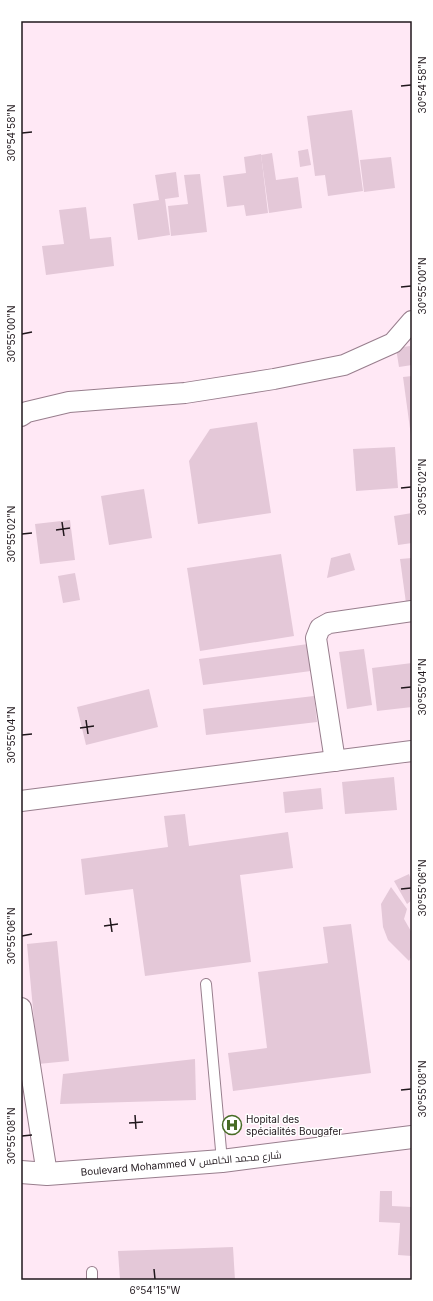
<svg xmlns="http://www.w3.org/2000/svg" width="433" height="1301" font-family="Inter,Cairo,sans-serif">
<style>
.building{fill:#e4c8d8}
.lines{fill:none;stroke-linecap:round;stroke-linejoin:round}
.service-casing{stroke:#987e8d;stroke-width:12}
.minor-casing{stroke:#987e8d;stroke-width:22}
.primary-casing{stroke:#987e8d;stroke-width:24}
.service{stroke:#fff;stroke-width:10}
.minor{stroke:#fff;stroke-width:20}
.primary{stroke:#fff;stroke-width:22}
.ticks{fill:none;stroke:#20171c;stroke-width:1.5}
.labels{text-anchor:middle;stroke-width:3;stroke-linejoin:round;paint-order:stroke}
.poi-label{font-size:10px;fill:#20171c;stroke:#fff;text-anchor:start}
.street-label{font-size:10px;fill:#20171c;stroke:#fff}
.neatline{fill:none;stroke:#20171c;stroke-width:1.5}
.ticks-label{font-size:10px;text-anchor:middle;fill:#20171c}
</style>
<rect width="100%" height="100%" fill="#ffe8f5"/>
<g class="building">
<path d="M352 110 363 191 328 196 325 175 315 176 307 116Z"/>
<path d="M308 149 311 165 300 167 298 151Z"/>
<path d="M272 153 276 180 298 177 302 208 269 213 261 155Z"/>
<path d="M261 154 268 213 246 216 244 205 227 207 223 176 246 173 244 157Z"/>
<path d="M391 157 395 188 364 192 360 160Z"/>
<path d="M176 172 179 197 165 199 170 235 138 240 133 204 159 200 155 175Z"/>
<path d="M200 174 207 232 171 236 168 206 188 204 184 175Z"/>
<path d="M86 207 90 239 111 237 114 266 46 275 42 246 64 244 59 210Z"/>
<path d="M410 346 412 365 399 367 396 348Z"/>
<path d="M412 376V436H411L403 377Z"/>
<path d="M257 422 271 513 198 524 189 461 210 429Z"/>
<path d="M395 447 398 488 356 491 353 449Z"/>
<path d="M144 489 152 538 109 545 101 496Z"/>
<path d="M412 513V543L398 545 394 516Z"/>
<path d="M70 520 75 560 40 564 35 524Z"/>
<path d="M350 553 355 570 327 578 331 558Z"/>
<path d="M281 554 294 636 200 651 187 568Z"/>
<path d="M412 558V602L406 603 400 559Z"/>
<path d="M75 573 80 600 63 603 58 576Z"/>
<path d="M308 644 311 671 203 685 199 659Z"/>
<path d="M364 649 372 705 347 709 339 652Z"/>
<path d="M412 663V707L377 711 372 668Z"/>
<path d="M149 689 158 727 86 745 77 707Z"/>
<path d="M314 696 317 722 206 735 203 709Z"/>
<path d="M394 777 397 810 345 814 342 782Z"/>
<path d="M321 788 323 809 285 813 283 792Z"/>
<path d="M185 814 189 846 288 832 293 868 240 875 251 962 145 976 133 889 85 895 81 859 168 847 164 816Z"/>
<path d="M409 874 412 883V900L407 904 394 881Z"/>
<path d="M391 887 407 909 404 919 412 933V956L409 961 388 940 383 927 381 904Z"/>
<path d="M351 924 371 1073 233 1091 228 1053 267 1048 258 972 328 963 323 927Z"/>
<path d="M57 941 69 1061 38 1064 27 944Z"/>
<path d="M195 1059 196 1100 60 1104 63 1074Z"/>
<path d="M380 1191H392V1206L412 1207V1256L398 1255 400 1223 379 1222Z"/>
<path d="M233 1247 235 1280H120L118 1251Z"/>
</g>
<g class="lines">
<g class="service-casing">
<g id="service">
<path d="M206 984 222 1161"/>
<path d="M92 1272V1280"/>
</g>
</g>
<g class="minor-casing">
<g id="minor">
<path d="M21 416 27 412 69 402 185 393 274 379 344 365 393 343 412 321"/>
<path d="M335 761 316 638 320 628 329 623 412 611"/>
<path d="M21 801 412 751"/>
<path d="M21 1008 47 1174"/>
</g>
</g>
<g class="primary-casing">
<path id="primary" d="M21 1172 47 1174 222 1161 412 1137"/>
</g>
<use href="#service" class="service"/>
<use href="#minor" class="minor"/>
<use href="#primary" class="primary"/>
</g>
<path class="ticks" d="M401 86 411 85M22 133 32 132M401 287 411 286M22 334 32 332M401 488 411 487M62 522 64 536M56 530 70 528M22 534 32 533M401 688 411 687M86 720 88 734M80 728 94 726M22 735 32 734M401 889 411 888M110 918 112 932M104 926 118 924M22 936 32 934M401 1090 411 1089M135 1115 136 1129M129 1123 143 1122M22 1136 32 1135M154 1269 155 1279"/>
<defs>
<g id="hospital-ring" transform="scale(1)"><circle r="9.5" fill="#fff" stroke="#476b25" stroke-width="1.5"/><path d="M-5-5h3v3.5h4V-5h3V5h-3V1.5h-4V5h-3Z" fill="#476b25"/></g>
</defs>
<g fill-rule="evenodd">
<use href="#hospital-ring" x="232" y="1125"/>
</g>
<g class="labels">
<g class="poi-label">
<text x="246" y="1123">Hopital des<tspan x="246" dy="12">spécialités Bougafer</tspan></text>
</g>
<g class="street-label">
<text transform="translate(181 1163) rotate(-5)" y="4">Boulevard Mohammed V شارع محمد الخامس</text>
</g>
</g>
<rect width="433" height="1301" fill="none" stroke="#ffffff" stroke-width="44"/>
<rect x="22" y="22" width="389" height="1257" class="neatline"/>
<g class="ticks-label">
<text transform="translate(422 85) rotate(-90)" y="4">30°54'58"N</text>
<text transform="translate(11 133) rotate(-90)" y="4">30°54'58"N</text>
<text transform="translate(422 286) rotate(-90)" y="4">30°55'00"N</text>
<text transform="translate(11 334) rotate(-90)" y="4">30°55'00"N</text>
<text transform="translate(422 487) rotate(-90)" y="4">30°55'02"N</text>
<text transform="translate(11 534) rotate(-90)" y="4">30°55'02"N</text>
<text transform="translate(422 687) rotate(-90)" y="4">30°55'04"N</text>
<text transform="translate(11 735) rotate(-90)" y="4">30°55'04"N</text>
<text transform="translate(422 888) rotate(-90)" y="4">30°55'06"N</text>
<text transform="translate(11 936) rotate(-90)" y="4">30°55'06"N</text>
<text transform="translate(422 1089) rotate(-90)" y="4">30°55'08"N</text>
<text transform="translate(11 1136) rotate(-90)" y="4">30°55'08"N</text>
<text x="155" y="1294">6°54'15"W</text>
</g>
</svg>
